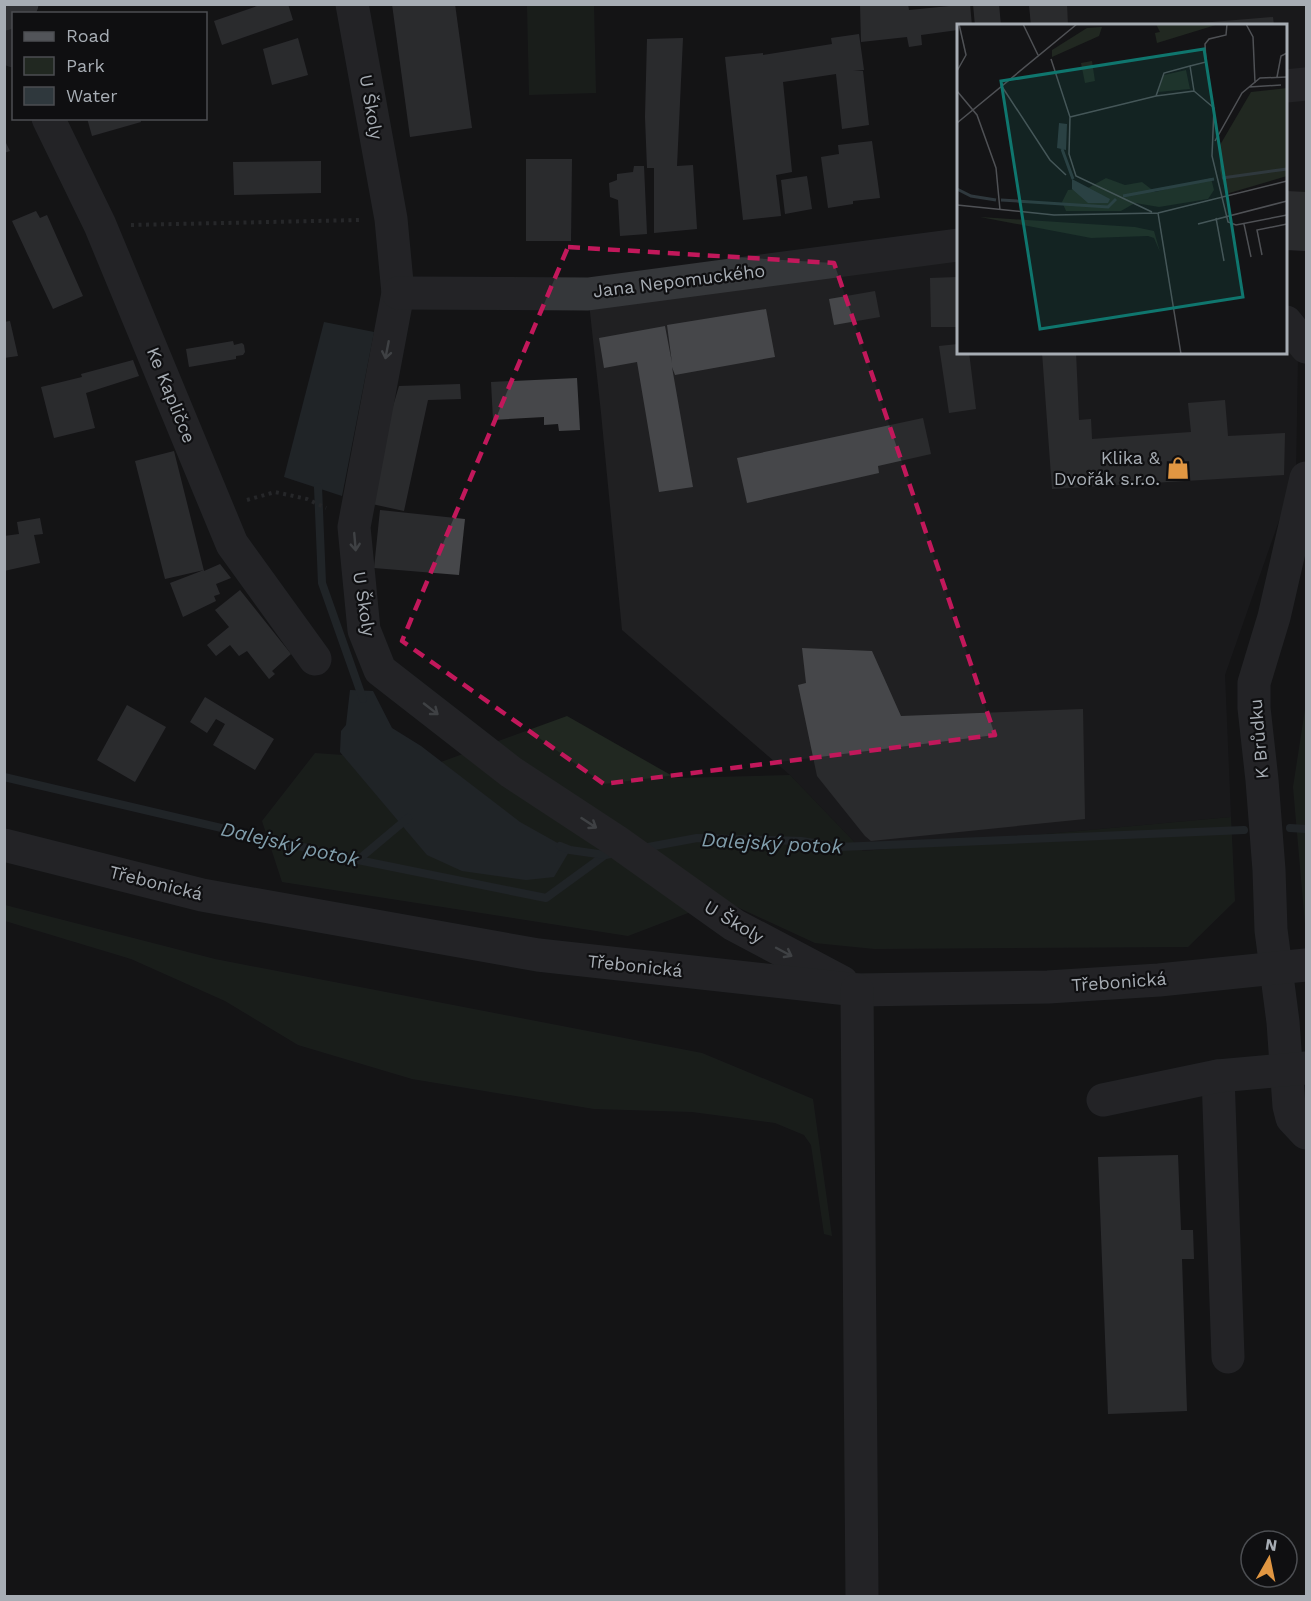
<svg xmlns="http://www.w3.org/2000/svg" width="1311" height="1601" font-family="'Work Sans',sans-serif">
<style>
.built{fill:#202022}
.green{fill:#212821}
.water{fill:#2f383d}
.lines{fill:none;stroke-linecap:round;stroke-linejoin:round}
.stream{stroke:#2f383d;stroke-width:8}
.building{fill:#46474a}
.path{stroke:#3c3e41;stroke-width:4;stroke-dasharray:3 4.5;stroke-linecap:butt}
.minor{stroke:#35373a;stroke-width:33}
.major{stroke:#525459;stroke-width:33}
.oneway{stroke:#74787d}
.marked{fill:none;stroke:#c2185b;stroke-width:4.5;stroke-dasharray:12 8;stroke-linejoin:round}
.labels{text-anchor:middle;stroke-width:4.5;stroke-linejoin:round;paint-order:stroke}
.street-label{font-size:18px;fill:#a7adb4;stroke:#0f0f11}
.poi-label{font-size:18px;fill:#a7adb4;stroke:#0f0f11;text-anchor:end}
.water-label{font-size:20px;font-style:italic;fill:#819eac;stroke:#0f0f11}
.inset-river{fill:none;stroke:#2f383d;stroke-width:3}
.inset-road{fill:none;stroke:#4f5155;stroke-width:1.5}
.view{fill:#0f766e;fill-opacity:0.15;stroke:#0f766e;stroke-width:3}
.inset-edge{fill:none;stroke:#a7adb4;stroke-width:3}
</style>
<rect width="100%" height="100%" fill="#141416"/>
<g class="built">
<path d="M1029 5H1306V251L1286 249V26L1031 25Z"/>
<path d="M958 245V352H1286V342L1298 355 1296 472 1225 675 1231 817 863 851 790 775 622 630 601 413 588 294Z"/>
</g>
<g class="green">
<path d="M527 5H594L596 93 529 95Z"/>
<path d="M1306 703V936L1293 787Z"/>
<path d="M567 716 676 778 790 775 863 851 1231 817 1235 901 1188 947 875 949 815 943 722 900 628 936 282 882 262 821 315 753 441 762Z"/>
<path d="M5 905 215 959 702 1053 813 1099 832 1236 824 1234 811 1145 804 1135 775 1123 692 1112 594 1109 412 1079 298 1045 225 1001 131 959 5 921Z"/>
</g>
<g class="water">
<path d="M324 322 374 332 342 496 284 477Z"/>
<path d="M350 690 373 691 392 728 421 746 520 822 570 850 554 877 526 880 462 871 427 855 340 752 341 731 346 725Z"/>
</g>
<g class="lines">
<g class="stream">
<path d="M318 487 322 583 363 699"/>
<path d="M4 777 358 860 546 898 605 855 616 853"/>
<path d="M1290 828 1306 829"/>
<path d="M560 846 570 850 605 855"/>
<path d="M643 848 697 838 801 841 839 847 1244 830"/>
<path d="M358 860 408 818"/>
</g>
</g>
<g class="building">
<path d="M263 4H288L293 20 222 45 214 21Z"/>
<path d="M392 4H455L472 128 410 137Z"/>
<path d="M860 4H908L909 10 970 4 972 26H958V30L921 35 922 45 909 47 907 37 861 42Z"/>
<path d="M973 4H999L1001 26H975Z"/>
<path d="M1029 4H1067L1068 26H1031Z"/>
<path d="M1273 17 1274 26H1188V24Z"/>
<path d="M859 34 864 70 853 71H863L869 125 842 129 836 74 783 82 792 172 776 175 781 216 743 220 725 57 763 53V55L832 44 831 38Z"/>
<path d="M298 38 308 75 272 85 263 49Z"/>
<path d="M683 38 677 166 693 165 697 229 654 233V168H647L645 117 647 39Z"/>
<path d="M87 118H140L141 122 92 136Z"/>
<path d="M4 139 10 151 4 153Z"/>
<path d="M872 141 880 198 853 201V204L828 208 821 157 839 154 838 145Z"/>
<path d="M526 159H572L571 241H526Z"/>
<path d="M321 161V193L234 195 233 162Z"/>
<path d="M634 166H644L647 234 620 236 618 200 610 197 609 183 617 180V174L633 172Z"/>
<path d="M807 176 812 209 785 214 781 180Z"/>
<path d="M1286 191 1306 192V251L1286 250Z"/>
<path d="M36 211 40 218 47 215 83 296 53 309 12 221Z"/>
<path d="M958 277V327H931L930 278Z"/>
<path d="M875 291 880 317 834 325 829 299Z"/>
<path d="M766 309 775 357 675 375 672 367 693 487 659 492 637 362 604 368 599 338 665 326 672 363 667 325Z"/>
<path d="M10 321 18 356 4 358V322Z"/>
<path d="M233 341 234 345 242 343 244 345 245 352 243 355 236 356V359L189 367 186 349Z"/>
<path d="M958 344V352H969L976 409 949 413 939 346Z"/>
<path d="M1042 352H1076L1079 420 1091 419 1092 439 1191 432 1188 403 1225 400 1228 436 1285 433 1284 475 1052 489Z"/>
<path d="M133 360 139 376 86 393 95 428 54 438 41 387 82 377 81 374Z"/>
<path d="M577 378 580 430 559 431 558 424 544 425V417L493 420 491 382Z"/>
<path d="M460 384 461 399 428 400 404 511 372 504 375 467 399 386Z"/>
<path d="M923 418 931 454 878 466 879 473 747 503 737 458Z"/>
<path d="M174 451 204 571 220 564 231 578 216 584 220 594 214 596 216 601 183 617 170 583 204 570 165 579 135 461Z"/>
<path d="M380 510 465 519 459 575 374 568Z"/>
<path d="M40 518 43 534 34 535 40 563 4 571V536L19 534 17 522Z"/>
<path d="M240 590 291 654 272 671 275 674 269 679 247 651 239 656 230 645 216 656 207 645 229 627 215 610Z"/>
<path d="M802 648 872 651 901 716 1083 709 1085 819 871 841 865 836 817 776 798 685 806 683Z"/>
<path d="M205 697 274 739 255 770 213 745 225 724 216 719 207 733 190 722Z"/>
<path d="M127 705 166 727 135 782 97 760Z"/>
<path d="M1178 1155 1181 1230H1193L1194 1259H1182L1187 1411 1108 1414 1098 1157Z"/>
</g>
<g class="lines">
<g class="path">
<path d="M131 225 361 220"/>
<path d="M247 500 275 492 307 499 326 508"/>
</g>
<g class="minor">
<path d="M352 4 391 219 398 293 354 527 364 630 380 670 511 772 616 841 734 925 842 982"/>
<path d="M4 35 14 51"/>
<path d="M1286 86 1306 84"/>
<path d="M48 118 100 225 232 544 315 659"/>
<path d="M398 293 588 294 958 245"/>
<path d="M1286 322 1306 347"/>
<path d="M1306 478 1274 617 1254 683V708L1262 780 1269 870 1271 930 1283 1022 1289 1106 1292 1118 1306 1133"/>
<path d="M4 845 202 895 538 955 857 990 1048 987 1159 980 1306 965"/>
<path d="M857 990 862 1596"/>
<path d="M1218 1076 1228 1357"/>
<path d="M1103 1100 1218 1076 1306 1068"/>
</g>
<path class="major" d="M4 14 22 4"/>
</g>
<defs><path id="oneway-shaft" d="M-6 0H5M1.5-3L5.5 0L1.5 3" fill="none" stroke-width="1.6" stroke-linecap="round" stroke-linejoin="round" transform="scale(1.5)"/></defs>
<g class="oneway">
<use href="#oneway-shaft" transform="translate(387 350) rotate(101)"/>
<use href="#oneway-shaft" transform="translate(355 542) rotate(85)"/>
<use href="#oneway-shaft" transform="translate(431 709) rotate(38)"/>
<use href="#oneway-shaft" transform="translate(589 823) rotate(33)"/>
<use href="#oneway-shaft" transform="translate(784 952) rotate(28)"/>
</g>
<path d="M0 0H1311V1601H0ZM568 247 834 263 995 735 604 784 402 641Z" fill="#141416" fill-opacity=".55" fill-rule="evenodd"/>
<path class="marked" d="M568 247 834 263 995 735 604 784 402 641Z"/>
<defs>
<g id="shop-bare" transform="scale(1.8)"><path d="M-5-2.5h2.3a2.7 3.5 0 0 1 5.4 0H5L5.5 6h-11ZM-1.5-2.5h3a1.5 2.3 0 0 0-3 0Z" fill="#e09642" stroke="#0f0f11" stroke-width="2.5" paint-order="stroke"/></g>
</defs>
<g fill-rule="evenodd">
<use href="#shop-bare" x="1178" y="468"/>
</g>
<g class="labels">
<g class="street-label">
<text transform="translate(371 107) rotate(80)" y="6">U Školy</text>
<text transform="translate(679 281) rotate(-7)" y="6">Jana Nepomuckého</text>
<text transform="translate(171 395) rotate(68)" y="6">Ke Kapličce</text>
<text transform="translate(364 604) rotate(81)" y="6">U Školy</text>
<text transform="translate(1259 739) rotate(-95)" y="6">K Brůdku</text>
<text transform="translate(156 883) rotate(14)" y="6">Třebonická</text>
<text transform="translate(734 922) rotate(31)" y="6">U Školy</text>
<text transform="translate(635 966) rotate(6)" y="6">Třebonická</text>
<text transform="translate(1119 982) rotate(-4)" y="6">Třebonická</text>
</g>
<g class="poi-label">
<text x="1160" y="464">Klika &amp;<tspan x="1160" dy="21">Dvořák s.r.o.</tspan></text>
</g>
<g class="water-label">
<text transform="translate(772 843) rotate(3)" y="7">Dalejský potok</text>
<text transform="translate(290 844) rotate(13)" y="7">Dalejský potok</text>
</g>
</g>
<g transform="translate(957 24)">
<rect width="330" height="330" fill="#141416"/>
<path d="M199 0H262L200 19 198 9 203 8ZM145 3 142 12 95 33V26L130 4ZM135 37 138 57 128 59 124 39ZM229 46 233 65 201 68 207 51ZM330 64V152L269 170 263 147V121L294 68ZM149 154 168 161 185 158 198 168 254 154 257 166 251 175 202 183 178 179 164 187H109L105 178 111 166 131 164ZM23 193 178 203 197 207 203 228 197 214 191 212 134 214Z" fill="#212821"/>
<path d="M102 99 110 100 109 126 100 124ZM115 155 153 175 151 179H131L115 165Z" fill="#2f383d"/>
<path class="inset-river" d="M105 125 116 155M265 154 330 145M0 165 14 172 39 176M166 172 257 155M44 176 151 183 159 175"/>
<path class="inset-road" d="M66 0 81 31M127 0H149M289 0 296 13 298 59M94 35 113 93 112 130 119 152 195 188M233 42 249 38 248 20 252 15 269 11 270 0M0 47 9 31 2 0M320 53 324 32 330 29M44 61 93 136 109 151M292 63 324 61M0 67 20 91 39 144 43 186M237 67 257 84 255 132 271 198 279 201 330 191M199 72 207 49 233 42 237 67M113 93 199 72 237 67M0 99 120 0M258 117 285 69 303 54 330 53M0 181 97 191 201 189 330 157M201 189 224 330M259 194 267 237M241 200 330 177M287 200 294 233M305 231 300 206 330 200"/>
<path class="view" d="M247 25 286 273 83 305 44 57Z"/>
<rect width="330" height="330" class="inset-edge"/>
</g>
<rect width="1311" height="1601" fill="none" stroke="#a7adb4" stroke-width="12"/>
<rect x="12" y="12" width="195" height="108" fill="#0f0f11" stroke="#4c4e52" stroke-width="1.5"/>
<rect x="24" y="32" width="30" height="9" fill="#525459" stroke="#4c4e52" stroke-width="1.5"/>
<text x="66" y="42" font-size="18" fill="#a7adb4">Road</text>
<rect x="24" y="57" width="30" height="18" fill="#212821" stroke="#4c4e52" stroke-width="1.5"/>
<text x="66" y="72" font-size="18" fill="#a7adb4">Park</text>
<rect x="24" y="87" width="30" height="18" fill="#2f383d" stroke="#4c4e52" stroke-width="1.5"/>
<text x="66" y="102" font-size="18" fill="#a7adb4">Water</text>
<g transform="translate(1269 1559) rotate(9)"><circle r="28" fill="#0f0f11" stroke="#4c4e52" stroke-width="1.5"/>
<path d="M0-4.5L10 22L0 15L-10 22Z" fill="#e09642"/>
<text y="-9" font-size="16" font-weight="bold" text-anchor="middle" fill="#a7adb4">N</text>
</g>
</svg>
